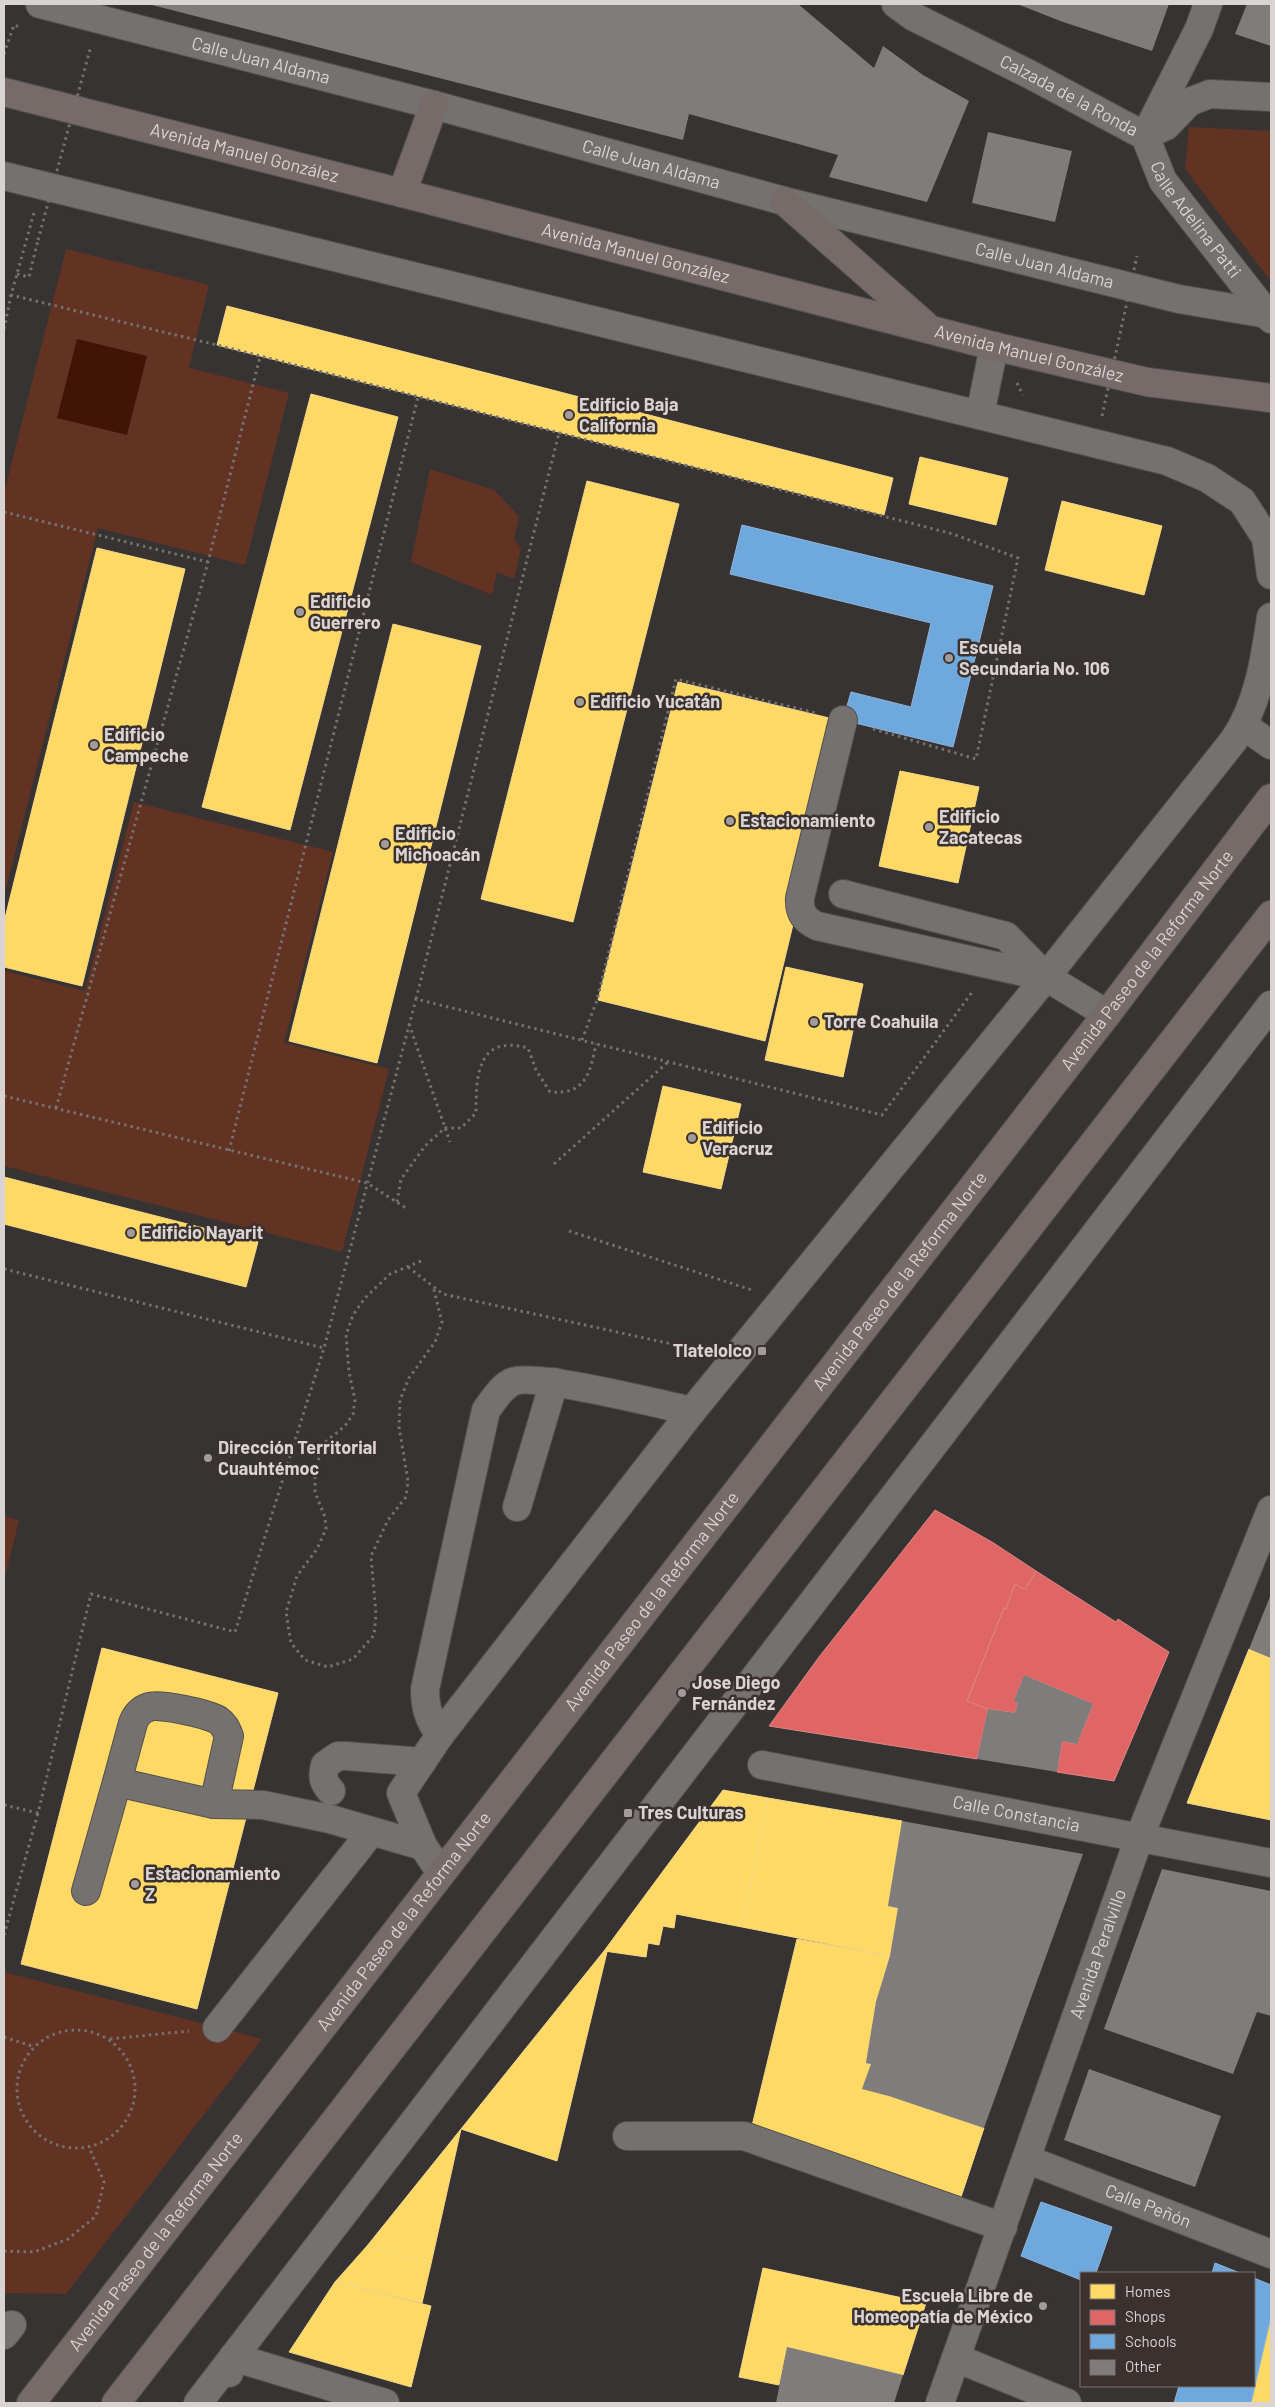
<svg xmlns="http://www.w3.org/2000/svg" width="1275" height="2407" font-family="Barlow,sans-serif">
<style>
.green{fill:#623323}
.water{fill:#411506}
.homes{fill:#ffd966;stroke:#f4d786}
.shops{fill:#e06666;stroke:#de8786}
.schools{fill:#6fa8dc;stroke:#8fb5d9}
.building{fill:#807c7b}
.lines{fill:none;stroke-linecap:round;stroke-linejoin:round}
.minor-casing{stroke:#54504f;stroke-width:30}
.major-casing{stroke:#54504f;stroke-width:30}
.path{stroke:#747170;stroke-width:3;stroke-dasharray:2.5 4;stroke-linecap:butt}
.minor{stroke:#74716f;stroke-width:28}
.major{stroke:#766b68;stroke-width:28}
.path-bridge{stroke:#747170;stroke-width:3;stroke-dasharray:2.5 4;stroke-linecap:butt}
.poi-dot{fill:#a19b9a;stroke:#3b3230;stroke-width:2}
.labels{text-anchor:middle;stroke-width:5;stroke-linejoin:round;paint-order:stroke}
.street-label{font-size:18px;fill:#d9d3d1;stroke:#3b3230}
.poi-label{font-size:18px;font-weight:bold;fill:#d9d3d1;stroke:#3b3230;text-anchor:start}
</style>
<rect width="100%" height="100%" fill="#383333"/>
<g class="green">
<path d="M1189 127 1271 131V281L1185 169Z"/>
<path d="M66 249 209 285 189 368 289 393 245 565 98 528 4 896V493Z"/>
<path d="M430 469 494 490 519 516 514 539 521 548 514 579 497 572 492 595 411 562Z"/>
<path d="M134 802 333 852 284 1043 389 1069 342 1252 4 1166V971L85 991Z"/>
<path d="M4 1516 19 1520 4 1581Z"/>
<path d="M4 1972 262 2039 66 2294 4 2293Z"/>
</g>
<path class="water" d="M77 339 147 356 127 435 57 418Z"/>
<g class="homes">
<path d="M227 306 893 478 884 515 217 345Z"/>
<path d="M311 394 398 417 290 830 202 807Z"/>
<path d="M920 457 1008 478 996 525 909 504Z"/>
<path d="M587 481 679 504 573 922 481 899Z"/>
<path d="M1062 501 1162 526 1144 595 1045 570Z"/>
<path d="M97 548 185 569 82 986 4 967V922Z"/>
<path d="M393 624 481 646 377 1063 289 1041Z"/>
<path d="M678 682 842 721 765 1041 598 1000Z"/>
<path d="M900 771 979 787 958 883 879 866Z"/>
<path d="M786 967 863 984 843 1077 765 1060Z"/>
<path d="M663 1086 741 1104 721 1189 643 1172Z"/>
<path d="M4 1177 258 1242 246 1287 4 1224Z"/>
<path d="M102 1648 278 1693 197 2009 21 1964Z"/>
<path d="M1249 1649 1271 1658V1820L1187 1803Z"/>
<path d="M723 1790 768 1798 742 1927 676 1914 674 1928 663 1926 659 1945 648 1943 646 1957 604 1951Z"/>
<path d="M768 1798 902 1821 888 1906 898 1908 890 1956 742 1927Z"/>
<path d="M797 1939 890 1956 876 2002 866 2063 871 2064 862 2089 889 2096 984 2128 960 2200 751 2130Z"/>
<path d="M604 1951 607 1952 557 2161 461 2129Z"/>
<path d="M461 2129 431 2264 367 2246Z"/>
<path d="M367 2246 431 2264 422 2303 335 2282Z"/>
<path d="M763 2268 926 2303 903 2375 787 2347 779 2385 739 2377Z"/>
<path d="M335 2282 431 2306 411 2387 289 2352Z"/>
<path d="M1271 2317V2403H1251Z"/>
</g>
<g class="shops">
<path d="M935 1510 992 1542 1036 1571 1025 1590 1015 1584 1006 1609 1004 1608 967 1701 988 1709 977 1759 769 1726 819 1657Z"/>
<path d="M1036 1571 1116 1622 1118 1619 1169 1652 1114 1781 1057 1772 1062 1741 1077 1744 1093 1704 1024 1675 1014 1701 1018 1703 1015 1713 988 1709 967 1701 1004 1608 1006 1609 1015 1584 1025 1590Z"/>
</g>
<g class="schools">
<path d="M742 525 993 586 953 747 843 720 851 692 911 707 931 623 730 574Z"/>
<path d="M1041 2202 1112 2227 1096 2273H1081V2280L1021 2256Z"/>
<path d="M1215 2263 1240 2273H1212Z"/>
<path d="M1254 2278 1271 2285V2317L1251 2403H1174L1179 2386H1254Z"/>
</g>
<g class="building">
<path d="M148 4H798L874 68 883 46 923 75 969 101 927 202 829 177 838 155 689 114 683 140Z"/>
<path d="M1017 4H1169L1152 51 1063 22Z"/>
<path d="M1247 4H1271V46L1235 34Z"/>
<path d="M988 132 1072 151 1055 222 972 203Z"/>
<path d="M1271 1594V1658L1249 1649Z"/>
<path d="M1024 1675 1093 1704 1077 1744 1062 1741 1057 1772 977 1759 988 1709 1015 1713 1018 1703 1014 1701Z"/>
<path d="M902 1821 1083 1854 984 2128 889 2096 862 2089 871 2064 866 2063 876 2002 890 1956 898 1908 888 1906Z"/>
<path d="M1162 1869 1271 1891V2016L1257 2012 1233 2074 1104 2029Z"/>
<path d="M1089 2069 1221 2116 1195 2187 1064 2140Z"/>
<path d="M787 2347 903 2375 894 2403H776Z"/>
</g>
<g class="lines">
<g class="minor-casing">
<g id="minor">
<path id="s1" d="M40 4 434 105 784 201 1179 299 1267 314"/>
<path id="s2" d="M896 4 914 17 1029 74 1145 136"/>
<path id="s3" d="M1208 4 1199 29 1145 136 1163 181 1271 319"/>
<path d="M1146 135 1166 126 1189 102 1210 94 1271 97"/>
<path d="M4 176 1167 461 1207 478 1242 501 1266 538 1271 575"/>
<path d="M980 415 994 346"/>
<path d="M1244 726 1271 745"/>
<path d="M843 894 1006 936 1046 977 817 926C804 920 799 912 800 898L843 720"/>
<path d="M1046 977 1107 1014"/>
<path d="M517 1507 554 1382"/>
<path d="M440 1735C429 1720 425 1708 425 1689L486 1410C494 1400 500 1388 512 1382 533 1372 662 1405 692 1411"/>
<path id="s4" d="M762 1765 1271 1863"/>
<path d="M117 1782 133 1723C136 1715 140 1710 149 1707 160 1703 207 1714 218 1720 224 1724 226 1729 229 1736L214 1804"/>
<path d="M331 1791C323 1782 322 1777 325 1765L338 1756H346L422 1762"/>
<path d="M441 1873 423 1846 401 1793 440 1735 692 1411 1042 982 1234 740C1258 705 1265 659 1271 617"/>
<path d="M86 1891 117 1782 214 1804 263 1805 330 1819 423 1846"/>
<path d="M217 2028 371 1832"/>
<path d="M627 2136H744L1003 2227"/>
<path id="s5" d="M1026 2159 1271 2254"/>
<path d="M4 2335 12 2325"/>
<path d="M956 2358 1067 2403"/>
<path d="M229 2373 233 2357 385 2403"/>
<path d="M198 2403 1271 1005"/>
<path id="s6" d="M940 2403 1139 1838 1271 1510"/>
</g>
</g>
<g class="major-casing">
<g id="major">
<path id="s7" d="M4 92 402 193 1001 348 1147 382 1271 398"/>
<path d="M402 193 434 105"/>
<path d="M784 201 924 324"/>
<path id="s8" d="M31 2403 1107 1014 1271 798"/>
<path d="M116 2403 1271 915"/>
</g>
</g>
<g class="path">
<path d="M4 54 14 25 20 27"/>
<path d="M34 213 11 295 217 345 953 534 1018 558 976 759 870 728"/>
<path d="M17 274 29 277 38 240"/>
<path d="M4 329 11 295"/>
<path d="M1017 383 1023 395"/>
<path d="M4 512 208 562"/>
<path d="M416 999 559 433"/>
<path d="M409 1024 450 1142"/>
<path d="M582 1040 597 1000 676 679 816 713"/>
<path d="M4 1096 367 1183 406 1208"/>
<path d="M56 1108 208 562 260 357"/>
<path d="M229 1151 418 397"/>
<path d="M554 1164 668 1062"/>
<path d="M397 1202 401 1179 425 1146 445 1128H461L476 1113C476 1076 477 1034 528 1048L536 1070 550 1092C586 1095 590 1073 596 1044"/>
<path d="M569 1231 752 1290"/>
<path d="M421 1261 390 1274 365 1298 353 1315 346 1335 349 1372 355 1400 353 1414 345 1426 325 1442 315 1469V1492L325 1517 326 1529 317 1549 297 1576 286 1612 291 1643 305 1660 328 1667 353 1659 374 1635 376 1614 371 1556 388 1520 406 1497 408 1481 399 1427 400 1400 409 1378 435 1342 442 1322 433 1286"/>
<path d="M408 1267 443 1294 704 1351"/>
<path d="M4 1269 324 1348"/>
<path d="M4 1805 38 1813 91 1594 235 1632 324 1348 416 999 882 1115 973 991"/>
<path d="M4 1935 38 1813"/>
<circle cx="76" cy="2089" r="59"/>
<path d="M4 2037 35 2047"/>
<path d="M110 2039 189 2031"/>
<path d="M4 2251 34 2252 68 2239 96 2216 104 2182 89 2147"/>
</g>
<use href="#minor" class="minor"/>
<use href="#major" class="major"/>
<g class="path-bridge">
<path d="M38 240 91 46"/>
<path d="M1102 416 1137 256"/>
</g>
</g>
<g class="poi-dot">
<circle cx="569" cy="415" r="5"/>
<circle cx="300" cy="612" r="5"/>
<circle cx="949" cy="658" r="5"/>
<circle cx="580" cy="702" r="5"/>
<circle cx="94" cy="745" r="5"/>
<circle cx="730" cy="821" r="5"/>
<circle cx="929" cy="827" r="5"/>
<circle cx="385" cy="844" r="5"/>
<circle cx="814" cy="1022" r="5"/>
<circle cx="692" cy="1138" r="5"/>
<circle cx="131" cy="1233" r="5"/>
<rect x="757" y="1346" width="10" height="10" rx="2.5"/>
<circle cx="208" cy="1458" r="5"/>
<circle cx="682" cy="1693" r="5"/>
<rect x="623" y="1808" width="10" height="10" rx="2.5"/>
<circle cx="135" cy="1884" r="5"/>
<circle cx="1043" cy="2306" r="5"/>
</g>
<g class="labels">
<g class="street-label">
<text dy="6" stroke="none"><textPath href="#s1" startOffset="228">Calle Juan Aldama</textPath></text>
<text dy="6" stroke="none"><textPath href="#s2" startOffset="196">Calzada de la Ronda</textPath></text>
<text dy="6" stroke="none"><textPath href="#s7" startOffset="248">Avenida Manuel González</textPath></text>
<text dy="6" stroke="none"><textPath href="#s1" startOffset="632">Calle Juan Aldama</textPath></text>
<text dy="6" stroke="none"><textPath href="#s3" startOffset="245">Calle Adelina Patti</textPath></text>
<text dy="6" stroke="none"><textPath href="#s7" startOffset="652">Avenida Manuel González</textPath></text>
<text dy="6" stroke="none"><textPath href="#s1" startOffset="1038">Calle Juan Aldama</textPath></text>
<text dy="6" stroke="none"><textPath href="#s7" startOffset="1058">Avenida Manuel González</textPath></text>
<text dy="6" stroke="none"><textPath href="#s8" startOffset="1824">Avenida Paseo de la Reforma Norte</textPath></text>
<text dy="6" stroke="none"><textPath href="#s8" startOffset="1419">Avenida Paseo de la Reforma Norte</textPath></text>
<text dy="6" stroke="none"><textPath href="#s8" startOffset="1014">Avenida Paseo de la Reforma Norte</textPath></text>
<text dy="6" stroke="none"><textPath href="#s4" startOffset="259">Calle Constancia</textPath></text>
<text dy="6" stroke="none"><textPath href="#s8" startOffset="609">Avenida Paseo de la Reforma Norte</textPath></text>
<text dy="6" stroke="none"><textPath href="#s6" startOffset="476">Avenida Peralvillo</textPath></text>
<text dy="6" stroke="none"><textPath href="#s5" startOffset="131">Calle Peñón</textPath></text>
<text dy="6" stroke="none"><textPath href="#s8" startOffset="204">Avenida Paseo de la Reforma Norte</textPath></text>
</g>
<g class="poi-label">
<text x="579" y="411">Edificio Baja<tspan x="579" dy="21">California</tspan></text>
<text x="310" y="608">Edificio<tspan x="310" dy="21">Guerrero</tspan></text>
<text x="959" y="654">Escuela<tspan x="959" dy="21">Secundaria No. 106</tspan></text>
<text x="590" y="708">Edificio Yucatán</text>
<text x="104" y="741">Edificio<tspan x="104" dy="21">Campeche</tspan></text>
<text x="939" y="823">Edificio<tspan x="939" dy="21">Zacatecas</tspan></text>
<text x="740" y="827">Estacionamiento</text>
<text x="395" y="840">Edificio<tspan x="395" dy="21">Michoacán</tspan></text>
<text x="824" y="1028">Torre Coahuila</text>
<text x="702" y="1134">Edificio<tspan x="702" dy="21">Veracruz</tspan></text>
<text x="141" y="1239">Edificio Nayarit</text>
<text x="752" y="1357" text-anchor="end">Tlatelolco</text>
<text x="218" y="1454">Dirección Territorial<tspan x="218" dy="21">Cuauhtémoc</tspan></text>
<text x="692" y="1689">Jose Diego<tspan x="692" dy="21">Fernández</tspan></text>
<text x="638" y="1819">Tres Culturas</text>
<text x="145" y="1880">Estacionamiento<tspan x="145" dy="21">Z</tspan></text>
<text x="1033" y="2302" text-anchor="end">Escuela Libre de<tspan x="1033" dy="21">Homeopatía de México</tspan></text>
</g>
</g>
<rect width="1275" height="2407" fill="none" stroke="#d9d3d1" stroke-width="10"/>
<rect x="1080" y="2272" width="175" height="115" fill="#3b3230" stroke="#7a7270"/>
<rect x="1090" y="2284" width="25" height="15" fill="#ffd966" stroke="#7a7270"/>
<text x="1125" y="2297" font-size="15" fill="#d9d3d1">Homes</text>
<rect x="1090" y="2310" width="25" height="15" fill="#e06666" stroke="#7a7270"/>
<text x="1125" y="2322" font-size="15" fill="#d9d3d1">Shops</text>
<rect x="1090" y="2334" width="25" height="15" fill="#6fa8dc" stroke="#7a7270"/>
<text x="1125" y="2347" font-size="15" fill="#d9d3d1">Schools</text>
<rect x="1090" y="2360" width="25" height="15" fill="#807c7b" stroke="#7a7270"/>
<text x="1125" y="2372" font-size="15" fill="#d9d3d1">Other</text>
</svg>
